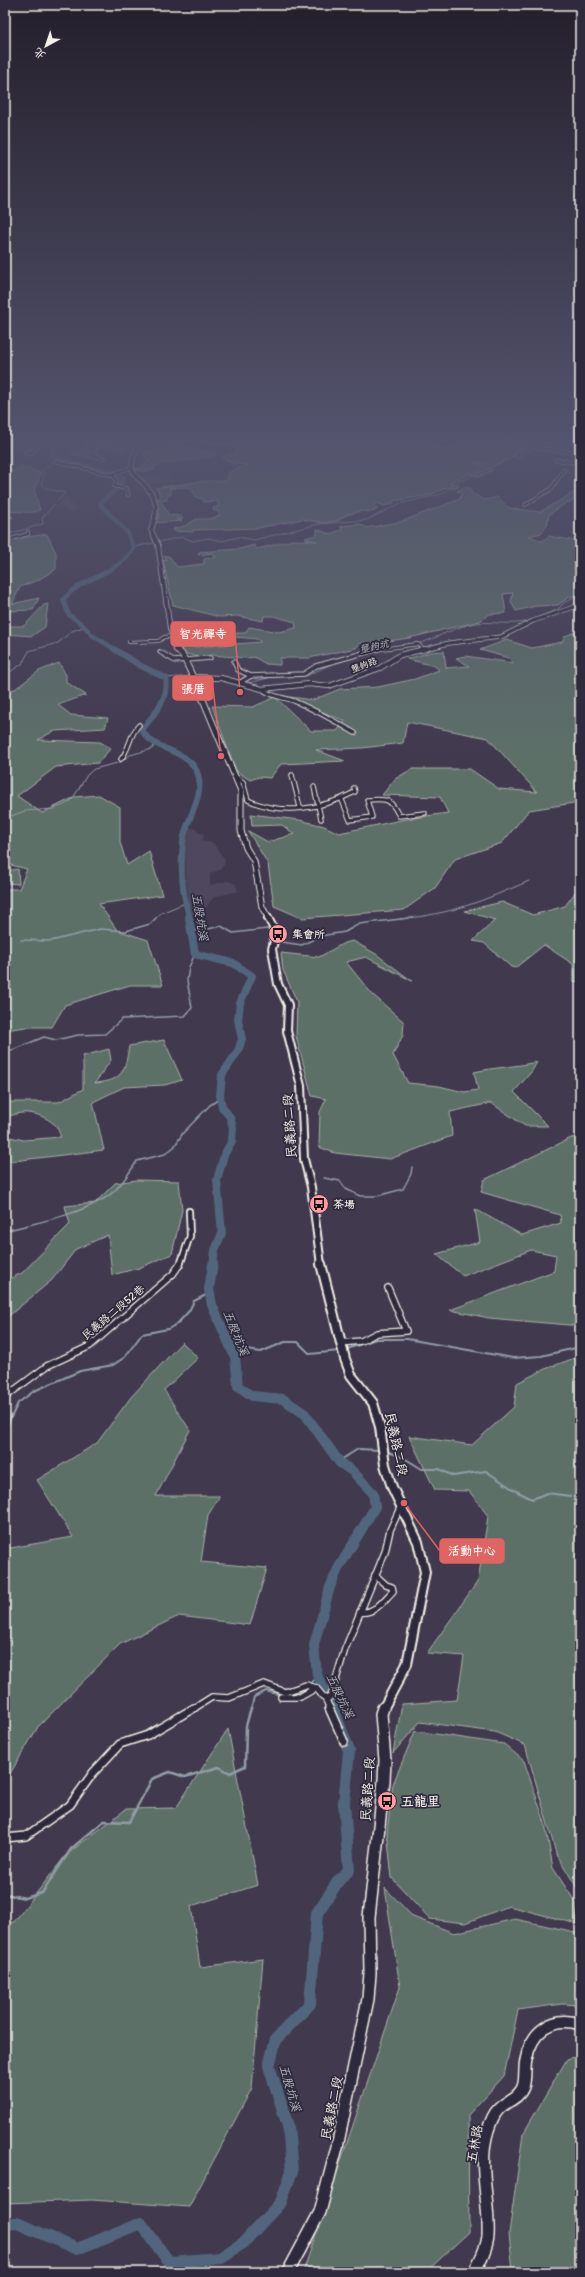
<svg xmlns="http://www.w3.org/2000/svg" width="585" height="2277" font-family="Pangolin,'LXGW WenKai TC',sans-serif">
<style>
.built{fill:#50475d}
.green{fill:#5d6f67;stroke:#a8b0a8}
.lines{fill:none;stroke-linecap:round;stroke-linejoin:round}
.stream-far3{stroke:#929ea7;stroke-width:1}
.stream-far2{stroke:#929ea7;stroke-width:1.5}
.stream-far1{stroke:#929ea7;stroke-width:2}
.stream{stroke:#929ea7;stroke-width:2.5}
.river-far4{stroke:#51667c;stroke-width:4.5}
.river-far3{stroke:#51667c;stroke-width:6}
.river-far2{stroke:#51667c;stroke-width:8}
.river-far1{stroke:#51667c;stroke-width:10}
.river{stroke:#51667c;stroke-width:12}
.pedestrian-casing{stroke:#f4f1e8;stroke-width:3.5}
.minor-far4-casing{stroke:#f4f1e8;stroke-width:4}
.minor-far3-casing{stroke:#f4f1e8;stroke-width:5.5}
.minor-far2-casing{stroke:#f4f1e8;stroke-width:8}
.minor-far1-casing{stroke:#f4f1e8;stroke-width:8}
.minor-casing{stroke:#f4f1e8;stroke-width:10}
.tertiary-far1-casing{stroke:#f4f1e8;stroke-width:5}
.tertiary-casing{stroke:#f4f1e8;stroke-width:6}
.secondary-far4-casing{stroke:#f4f1e8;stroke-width:5.5}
.secondary-far3-casing{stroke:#f4f1e8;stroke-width:7}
.secondary-far2-casing{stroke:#f4f1e8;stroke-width:10}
.secondary-far1-casing{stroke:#f4f1e8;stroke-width:12}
.secondary-casing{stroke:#f4f1e8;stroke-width:14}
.pedestrian{stroke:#2f2a3d;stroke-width:2}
.minor-far4{stroke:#2f2a3d;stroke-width:2.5}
.minor-far3{stroke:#2f2a3d;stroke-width:3.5}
.minor-far2{stroke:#2f2a3d;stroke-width:4.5}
.minor-far1{stroke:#2f2a3d;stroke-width:5.5}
.minor{stroke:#2f2a3d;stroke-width:7}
.tertiary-far1{stroke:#2f2a3d;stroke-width:3.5}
.tertiary{stroke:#2f2a3d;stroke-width:4.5}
.secondary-far4{stroke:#2f2a3d;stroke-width:4}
.secondary-far3{stroke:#2f2a3d;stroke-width:5}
.secondary-far2{stroke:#2f2a3d;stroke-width:6}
.secondary-far1{stroke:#2f2a3d;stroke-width:8}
.secondary{stroke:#2f2a3d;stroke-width:11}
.labels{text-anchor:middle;stroke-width:3.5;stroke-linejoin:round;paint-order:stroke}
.far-street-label{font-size:9px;fill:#f4f1e8;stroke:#2f2a3d}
.far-water-label{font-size:10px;font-style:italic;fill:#b3b9bd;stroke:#2f2a3d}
.poi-label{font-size:11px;font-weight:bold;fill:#f4f1e8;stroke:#2f2a3d;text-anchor:start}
.street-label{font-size:11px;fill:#f4f1e8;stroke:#2f2a3d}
.water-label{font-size:12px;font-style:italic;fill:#b3b9bd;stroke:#2f2a3d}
.near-street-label{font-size:13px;fill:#f4f1e8;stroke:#2f2a3d}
.near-poi-label{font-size:13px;font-weight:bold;fill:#f4f1e8;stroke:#2f2a3d;text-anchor:start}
.leader{fill:none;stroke:#df6462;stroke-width:1.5}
.callout-dot{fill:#df6462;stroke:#2f2a3d;stroke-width:1.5}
.callout{fill:#df6462;stroke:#df6462;stroke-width:1.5}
.callout-label{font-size:12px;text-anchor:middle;font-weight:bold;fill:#fff}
</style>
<rect width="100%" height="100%" fill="#41394e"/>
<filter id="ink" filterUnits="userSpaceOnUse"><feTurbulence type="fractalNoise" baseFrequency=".025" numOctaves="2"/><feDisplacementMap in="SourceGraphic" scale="8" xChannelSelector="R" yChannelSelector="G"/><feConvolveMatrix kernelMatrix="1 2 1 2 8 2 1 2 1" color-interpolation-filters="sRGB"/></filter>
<g filter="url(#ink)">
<g class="built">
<path d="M171 474 173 483 146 484 140 479 145 475Z"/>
<path d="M66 496 75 508 79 509 70 514 58 504Z"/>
<path d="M187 827 198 829 197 832 204 834 203 841 213 843 225 860 224 865 220 870 210 873V885L228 881 236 884 238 891 214 897 202 912 189 915 184 842Z"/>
</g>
<g class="green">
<path d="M154 439H420L447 450 472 439H530L523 445 530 448 494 466 474 462 493 470 478 477 470 473 450 483 459 486 454 489 447 487 430 495 393 501V504L384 506 377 503 373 505 378 509 372 512 360 511 346 515 339 520 324 523 302 519 258 528 196 530H193V532L174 531 173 529 185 526 196 519H210L220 515 217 511H214L213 508 218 507V501L204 502 202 498H197L190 487 170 488 171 494 167 496V500L161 501 169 515 181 516 183 519H176L182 521 154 523 159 516 156 499 161 498 158 490 155 488 204 481H227L229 472 248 465 232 463 222 457 236 453 235 446 184 440 181 445 216 454C202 462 163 459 153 468L154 470C147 471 141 472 134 469L140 468 150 461 145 458 146 456 143 452 177 447Z"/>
<path d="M22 466 41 473 34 490 40 510C29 515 18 510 6 512L13 517 5 520V476Z"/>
<path d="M465 487 471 489V493L485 500 497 497 509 508 540 512 580 489V494L571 502H567L549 515 547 525 542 533 529 536 542 541 549 536 580 542V594L569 597 558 605 536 606 516 611 511 602 513 593 503 594 506 613 490 614 480 621 409 638 368 644 360 643 356 648 309 658H280V665L266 664 254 657 247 658 211 655 201 658 183 653 179 644 195 647 261 642 257 639 235 637 232 633H245L249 627 279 632 296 628 295 622 274 616H264L263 621 237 616 220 617 173 605 163 561 167 560 164 556H169L177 567 204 564V559L216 557 213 553 198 555 199 552 240 549 254 545 257 549 293 540 317 541 306 539 305 538 317 535V529L329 534 342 530 341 526 360 524 367 528 403 521 460 499 462 493 457 491Z"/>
<path d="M47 534 56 553V569L38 580 20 587 12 604 39 598 33 610 5 611V559L10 552 8 540Z"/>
<path d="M48 604 45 627 32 636 5 634V626H24L44 605Z"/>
<path d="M575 632 580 633V802L529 810 502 843 455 859 435 888 404 910 302 918 274 906 268 864 248 831 268 842 294 834 282 825 252 826 251 814 299 820 324 826 339 833 406 819 448 813 440 797 382 795 395 779 412 769H470L499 789 537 792 488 738 407 722 403 743 362 748 316 750 345 761 281 764 270 778 259 777 250 780 236 771 212 706 253 707 275 697 311 731H337L345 721 283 696 313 700 340 689 378 687 415 679 439 670 435 666 407 659 431 652 444 651 446 668 469 666 456 658 465 656 513 663 509 658 480 650 507 640 532 648 562 642 565 636Z"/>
<path d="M59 663 66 675V682L86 695 58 705 71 715 108 718 105 728 54 731 38 740 100 742 111 748 98 763 56 767 17 796 42 813 75 797 99 795 120 807V842L127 865 149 851 162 895 99 904 117 930 148 940 163 985H130L65 1005 52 1027H26L5 1030V889H19L27 869 11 865 5 860V754L8 751 5 747V691L15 689 39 671Z"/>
<path d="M18 869 19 884 5 883V871Z"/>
<path d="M580 886V982L573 981V964L544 945 515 968 511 967 484 943 473 941 495 920 464 911 502 902 533 915 565 906Z"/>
<path d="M353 941 376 954 412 981 366 957 346 962 372 994 404 1022 403 1035 393 1055 408 1083 439 1086 464 1092 478 1090 474 1072C495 1067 516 1067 537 1062L532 1071 514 1092 548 1126H525L491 1103 450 1112 452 1136 390 1159 335 1153 319 1147 320 1112 326 1099 312 1096 296 1036 297 1002 283 970 281 953 319 957 344 943Z"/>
<path d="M164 1040 182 1080 165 1085 124 1087 93 1102 104 1150 5 1162V1136L24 1140 61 1137C59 1133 57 1125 53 1123 39 1112 19 1109 5 1119V1102H59L83 1089V1056L109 1049 111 1060 95 1083C123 1081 125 1071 129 1046Z"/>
<path d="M580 1137V1326L489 1318 450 1310 554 1271 556 1255 531 1250 463 1276 436 1254 480 1242 475 1209 522 1235 561 1223 560 1215 481 1192 484 1180 571 1138Z"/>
<path d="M136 1180 179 1181 182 1210 172 1254 139 1268 112 1275 108 1235 76 1249 52 1280 5 1319V1281L22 1273 70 1224 65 1206 95 1203 115 1183Z"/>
<path d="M182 1342 198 1358 164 1390 190 1430 156 1496H220L208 1515 201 1562 267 1568 250 1625 179 1616 120 1644 38 1727 5 1782V1549L73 1537 37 1480 97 1443 131 1397Z"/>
<path d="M580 1356V1893L556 1853 525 1745 495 1732 420 1722 393 1753 402 1704 457 1700 464 1656 427 1653 478 1581 488 1516 469 1491 435 1490 409 1436 472 1445 514 1407 517 1383 545 1369Z"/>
<path d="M228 1729 258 1885 191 1906 200 1967 263 1959 252 2088 189 2207 92 2200 5 2203V1923L14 1922 66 1855 126 1809 176 1808Z"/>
<path d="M415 1731 504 1744 524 1761 545 1823 553 1868 576 1903 577 1924 509 1906 465 1923 430 1919 392 1878 387 1832 393 1784Z"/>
<path d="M385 1888 413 1917 454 1933 515 1919 580 1933V2005L562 2004 518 2010 504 2076 468 2115 469 2232 426 2272H303L400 1987Z"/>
<path d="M580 2055V2272H513L509 2233 523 2134 567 2059Z"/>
</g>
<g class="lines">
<g class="stream-far3">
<path d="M5 449 20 448 25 451"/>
<path d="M5 535 43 524 42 518 65 493 45 488 41 484 45 474 42 471 57 458"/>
<path d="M134 547 182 537 193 541 208 538 222 541 238 537 254 540 319 524 367 520 399 504 441 494 458 482 516 456"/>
<path d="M538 617 557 610 565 602 580 596"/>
<path d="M406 647C430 643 454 626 476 623 494 621 511 626 529 621"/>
<path d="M5 675 22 664 29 651 58 643 72 631 84 627"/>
<path d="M197 675 217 676"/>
<path d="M166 678 191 676"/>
<path d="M248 683 272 677 306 676 329 665 380 650"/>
<path d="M5 818 25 811 53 809 64 805 72 800 87 775 94 769 121 762 130 755 152 749 156 743"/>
<path d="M155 919 161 913 185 903"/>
<path d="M400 919C453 914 482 901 529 881"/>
</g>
<g class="stream-far2">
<path d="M192 930 200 931 221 926 233 933 267 929 274 935"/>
<path d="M276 938 281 942 302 945 320 936 345 932 359 924 409 918"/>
<path d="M21 940 51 941 100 929 126 931 150 924 156 918"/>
<path d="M5 1053 44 1037 56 1040 78 1035 105 1034 122 1019 185 1016 192 1008 187 980 189 967 195 954"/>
<path d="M324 1178 340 1181 346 1189 360 1196H377L403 1189 411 1174 412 1167"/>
<path d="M5 1231C38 1222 75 1216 105 1198 118 1191 129 1173 137 1161L165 1154 174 1147 183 1133 210 1105 221 1098"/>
</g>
<g class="stream-far1">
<path d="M232 1348 261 1352 285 1342H298L310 1354 339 1351"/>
<path d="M347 1349 376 1339H407L513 1358 541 1356 580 1347"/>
<path d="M5 1430 18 1403 34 1391 80 1371 113 1365 125 1357 142 1334 168 1329 177 1324 189 1311 194 1301 210 1293"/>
<path d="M386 1451 404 1458 422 1469H439L453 1476 486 1471 514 1490 532 1499 547 1493 570 1496"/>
<path d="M339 1461 358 1449 380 1450"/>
<path d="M311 1684 317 1675"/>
<path d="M293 1695 309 1688"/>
<path d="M251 1709 254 1697 266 1691 281 1695"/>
</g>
<g class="stream">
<path d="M5 1894 25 1898 42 1893 71 1849 104 1821 129 1822 152 1779 170 1772 185 1777 219 1767 230 1773 245 1766 246 1726 251 1708"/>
<path d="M203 2272 207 2259"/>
</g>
<path class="river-far4" d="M69 439 55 448 52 453 57 457 73 464 119 473 124 478 120 486 101 502V505L127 532 134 548C118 575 82 576 63 600L69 615 82 624 92 635 116 650"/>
<path class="river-far3" d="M114 649 141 666 166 678C170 699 153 714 142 730 153 751 182 748 195 768 209 791 186 818 183 841 180 867 182 894 190 919"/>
<path class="river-far2" d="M189 918 195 954 233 963 252 976 240 1003 238 1020 242 1039 238 1051 222 1075 220 1095 222 1107 230 1117 233 1128 232 1141 224 1155 217 1180 222 1233 215 1250 213 1265"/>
<path class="river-far1" d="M213 1264 209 1289 212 1305 235 1357 238 1386 252 1396 283 1399 305 1414 340 1463 352 1471 373 1493 375 1507 338 1569 330 1587 314 1645 317 1675 334 1709"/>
<path class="river" d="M5 2224 17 2223 77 2249 141 2223 169 2262 220 2258 243 2243 281 2202 292 2171 288 2126 269 2066 276 2039 310 2004 317 1913 339 1880 349 1870 344 1803 349 1751 333 1708"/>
<g class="pedestrian-casing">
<g id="pedestrian">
<path d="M92 439 99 445 93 454 104 458 74 453 75 451H81L88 446V443L93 442"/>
<path d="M99 445 123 446"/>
<path d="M81 451 93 454"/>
</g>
</g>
<g class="minor-far4-casing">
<g id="minor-far4">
<path d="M537 448 570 452"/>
<path d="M123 450V442L136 439"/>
<path d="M32 452V454H26L48 439"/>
<path d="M519 457 516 455 534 447 557 444 568 439"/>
<path d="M556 460 580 463"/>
<path d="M55 461 112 475 117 480 114 486 127 489 128 495"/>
<path d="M111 475 131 467"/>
<path d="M525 505 551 489 564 470"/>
<path d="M5 541 28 534V532"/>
<path d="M129 642 159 641 164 637 173 636"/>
<path d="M374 650 418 644 424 650"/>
</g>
</g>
<g class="minor-far3-casing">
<g id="minor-far3">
<path d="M160 652 175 661 210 658"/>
<path d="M234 662 238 670 251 676"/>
<path d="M239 683 251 676 304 674 316 666 378 649"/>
<path d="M262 689C271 697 283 697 294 701 315 710 335 721 355 733"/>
<path d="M203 698 208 696"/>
<path d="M121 759C130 749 129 735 139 725"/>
<path d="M292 775 300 807"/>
<path d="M236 777 243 782 248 800C282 816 322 809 355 792L354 788"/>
<path d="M314 787 321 819"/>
<path d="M342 800 350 820 372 817 367 800C386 799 390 797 399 816L425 813"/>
</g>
</g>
<g class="minor-far2-casing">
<path id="minor-far2" d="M180 1265 190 1236 189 1211"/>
</g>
<g class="minor-far1-casing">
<g id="minor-far1">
<path d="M340 1343 361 1341 377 1333 406 1331 388 1288"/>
<path d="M5 1397 47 1366 90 1346 173 1274 180 1264"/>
<path d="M360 1612C375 1614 383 1601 393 1591L392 1587 386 1585 375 1575"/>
<path d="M281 1697H300L316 1688"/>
<path d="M326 1700 331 1696 345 1649 385 1552 390 1530 401 1506"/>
<path d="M193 1709 212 1697 229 1698 264 1684 285 1692 306 1685 316 1688 326 1700 330 1709"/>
</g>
</g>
<g class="minor-casing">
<g id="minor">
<path d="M329 1708 344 1742"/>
<path d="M5 1838 26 1836 70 1805 93 1773 120 1744 148 1735 194 1708"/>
</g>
</g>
<g class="tertiary-far1-casing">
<path id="tertiary-far1" d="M421 650 449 643 501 637 533 621 580 605"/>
</g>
<g class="tertiary-casing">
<path id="tertiary" d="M193 677 221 678 262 689 309 684 329 686 380 668 400 655 425 649"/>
</g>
<g class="secondary-far4-casing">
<path id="secondary-far4" d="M139 439C139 449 131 456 132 466 132 472 137 478 142 482 158 498 159 509 151 530L158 545 170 629 177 650"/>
</g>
<g class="secondary-far3-casing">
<path id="secondary-far3" d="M176 649 182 654 199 690 241 791V831L246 848 254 861 262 907 269 919"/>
</g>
<g class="secondary-far2-casing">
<path id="secondary-far2" d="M268 918 276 933 272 949 278 984 288 1005 287 1031 301 1086 304 1159 311 1187 321 1265"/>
</g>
<g class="secondary-far1-casing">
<path id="secondary-far1" d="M321 1264 345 1359 351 1375 373 1403 380 1427 385 1465 392 1487 418 1542 425 1572 407 1664 383 1709"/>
</g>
<g class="secondary-casing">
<g id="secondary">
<path d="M288 2272 320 2212 337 2147 368 1999 370 1973 369 1917 384 1781 385 1760 381 1714 383 1708"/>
<path d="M474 2272C480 2261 487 2248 488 2236 490 2200 477 2165 488 2130 490 2124 493 2115 497 2111 504 2101 518 2100 523 2087 526 2079 524 2068 526 2060 531 2032 552 2015 580 2024"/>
</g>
</g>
<use href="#pedestrian" class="pedestrian"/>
<use href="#minor-far4" class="minor-far4"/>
<use href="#minor-far3" class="minor-far3"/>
<use href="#minor-far2" class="minor-far2"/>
<use href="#minor-far1" class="minor-far1"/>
<use href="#minor" class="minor"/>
<use href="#tertiary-far1" class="tertiary-far1"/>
<use href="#tertiary" class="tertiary"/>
<use href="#secondary-far4" class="secondary-far4"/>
<use href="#secondary-far3" class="secondary-far3"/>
<use href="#secondary-far2" class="secondary-far2"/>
<use href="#secondary-far1" class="secondary-far1"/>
<use href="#secondary" class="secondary"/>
</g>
</g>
<linearGradient id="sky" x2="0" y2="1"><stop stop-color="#241f2b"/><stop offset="0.58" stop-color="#54546e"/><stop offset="1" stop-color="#54546e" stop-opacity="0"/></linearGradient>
<rect width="585" height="758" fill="url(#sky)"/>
<defs>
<g id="bus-disc" transform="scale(1)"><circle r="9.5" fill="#ff9aa2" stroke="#2f2a3d"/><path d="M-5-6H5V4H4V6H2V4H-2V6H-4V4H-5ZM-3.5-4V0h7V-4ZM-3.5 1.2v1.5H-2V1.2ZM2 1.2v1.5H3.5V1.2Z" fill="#111"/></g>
</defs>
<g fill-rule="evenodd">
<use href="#bus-disc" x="278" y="934"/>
<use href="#bus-disc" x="319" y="1204"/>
<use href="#bus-disc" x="387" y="1801"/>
</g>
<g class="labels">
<g class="far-street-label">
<text transform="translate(364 665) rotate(-21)" y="3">壟鉤路</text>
</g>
<g class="far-water-label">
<text transform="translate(374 646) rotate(-13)" y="4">壟鉤坑</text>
</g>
<g class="poi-label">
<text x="292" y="938">集會所</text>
<text x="333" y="1208">茶場</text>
</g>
<g class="street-label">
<text transform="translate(113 1312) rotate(-40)" y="4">民義路二段52巷</text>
</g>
<g class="water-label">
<text transform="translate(200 917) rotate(81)" y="4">五股坑溪</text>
<text transform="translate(236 1333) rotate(68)" y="4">五股坑溪</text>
<text transform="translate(340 1696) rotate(65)" y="4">五股坑溪</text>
<text transform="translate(290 2088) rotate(74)" y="4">五股坑溪</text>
</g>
<g class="near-street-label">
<text transform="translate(289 1126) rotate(-94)" y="5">民義路二段</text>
<text transform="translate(397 1444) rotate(78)" y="5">民義路二段</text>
<text transform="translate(367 1789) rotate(-86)" y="5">民義路二段</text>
<text transform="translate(331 2108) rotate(-79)" y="5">民義路二段</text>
<text transform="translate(474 2144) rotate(-80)" y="5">五林路</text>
</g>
<g class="near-poi-label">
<text x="401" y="1806">五龍里</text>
</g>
</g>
<path class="leader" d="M240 692L235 634M221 756L213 688M404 1503L440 1551"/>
<g class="callout-dot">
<circle cx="240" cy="692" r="4"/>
<circle cx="221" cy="756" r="4"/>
<circle cx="404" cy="1503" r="4"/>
</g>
<g class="callout">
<rect x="171" y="622" width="64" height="24" rx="4"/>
<rect x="173" y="676" width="40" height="24" rx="4"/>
<rect x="440" y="1539" width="64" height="24" rx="4"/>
</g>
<g class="callout-label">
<text x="203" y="638">智光禪寺</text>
<text x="193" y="693">張厝</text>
<text x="472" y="1555">活動中心</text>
</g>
<rect width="585" height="2277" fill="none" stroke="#2f2a3d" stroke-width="20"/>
<rect x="10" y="10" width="565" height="2257" fill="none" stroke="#f4f1e8" stroke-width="1.5" filter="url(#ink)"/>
<g transform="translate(46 46) rotate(220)" stroke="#2f2a3d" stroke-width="3" paint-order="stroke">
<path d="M0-3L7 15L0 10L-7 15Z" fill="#f4f1e8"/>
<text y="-6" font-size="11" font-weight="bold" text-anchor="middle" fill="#f4f1e8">北</text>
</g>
</svg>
